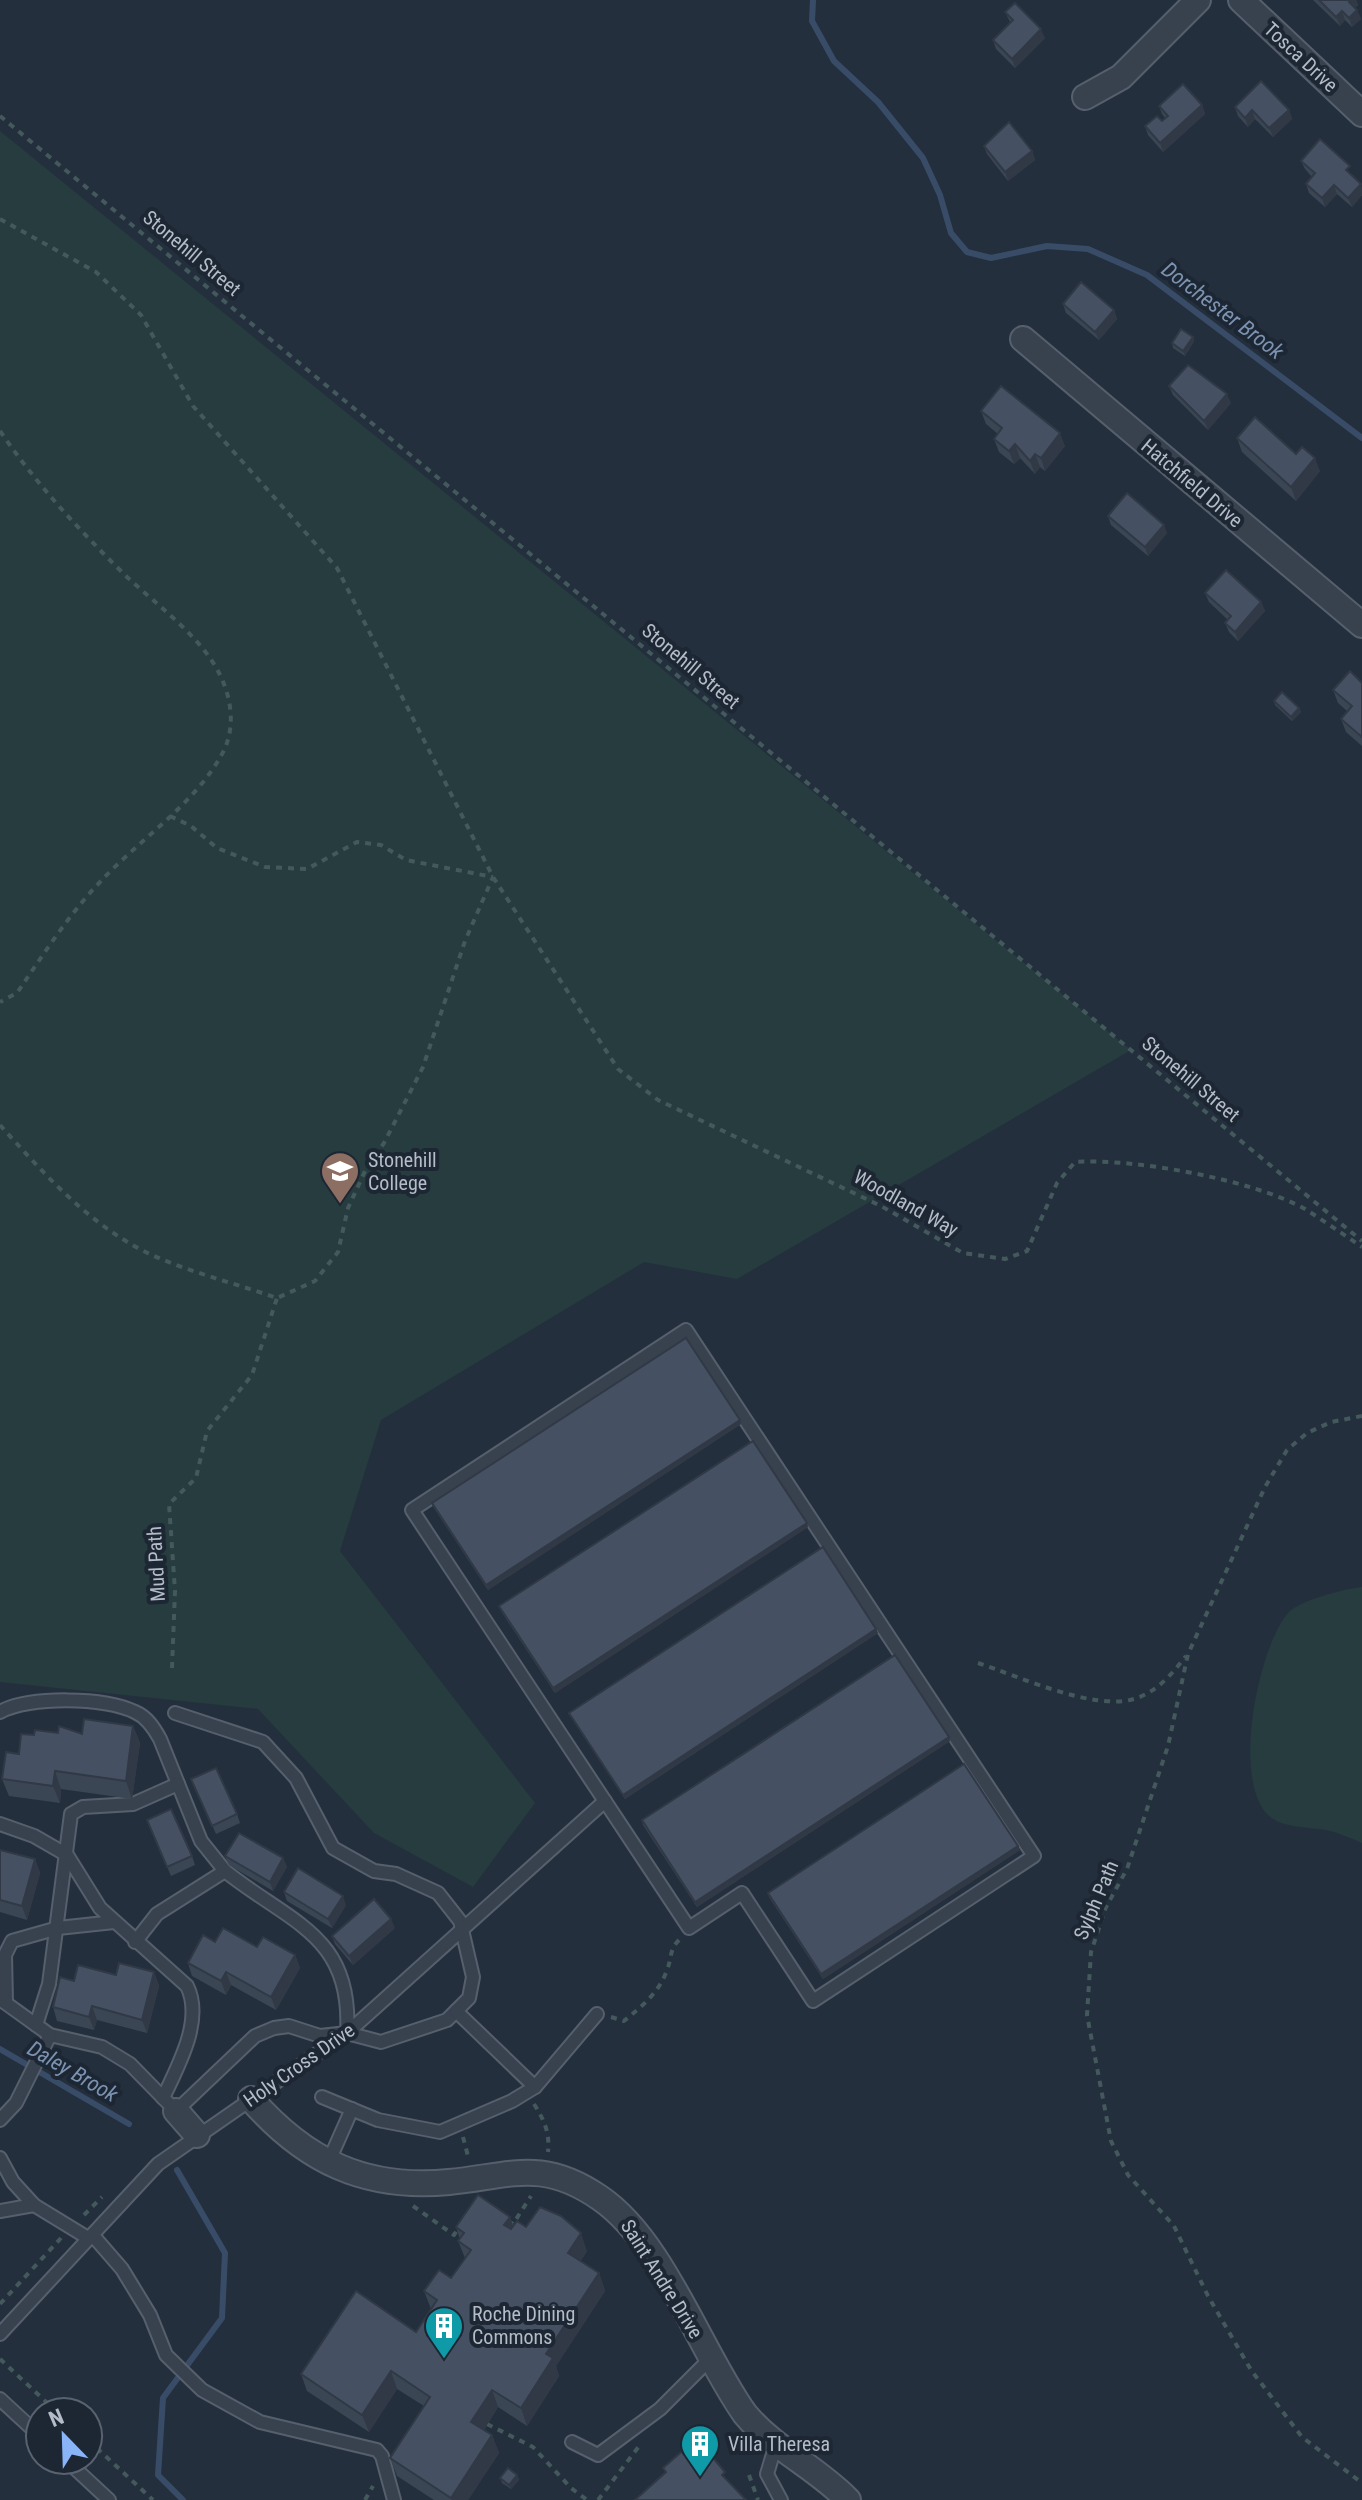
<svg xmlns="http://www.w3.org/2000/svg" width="1362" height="2500" font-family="'Roboto Condensed',sans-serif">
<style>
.green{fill:#263c3f}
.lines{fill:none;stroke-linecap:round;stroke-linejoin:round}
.stream{stroke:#394c67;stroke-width:6}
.lane-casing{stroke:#565f6c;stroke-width:16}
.street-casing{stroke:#565f6c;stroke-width:28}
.path{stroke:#44595c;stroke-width:4;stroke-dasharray:6 6;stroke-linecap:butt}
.lane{stroke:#38414e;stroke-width:12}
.street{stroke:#38414e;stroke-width:24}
.wall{fill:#3b4654}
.shaded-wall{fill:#303945}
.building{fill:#455162;stroke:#303945;stroke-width:2}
.labels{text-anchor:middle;stroke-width:8;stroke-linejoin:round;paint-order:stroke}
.street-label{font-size:20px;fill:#b4bcc9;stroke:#1d2633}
.poi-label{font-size:20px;fill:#b4bcc9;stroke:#1d2633;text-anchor:start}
.water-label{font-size:22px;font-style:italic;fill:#7c92b1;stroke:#1d2633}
</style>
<rect width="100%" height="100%" fill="#242f3e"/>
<g class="green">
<path d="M0 131 1131 1050 737 1279 644 1262 381 1420 340 1551 535 1803 473 1887 374 1833 258 1709 0 1682Z"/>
<path d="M1362 1587V1843C1353 1839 1343 1835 1334 1832 1314 1826 1285 1830 1269 1816 1231 1782 1258 1648 1288 1613 1300 1600 1344 1589 1362 1587Z"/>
</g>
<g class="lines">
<g class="stream">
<path d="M813 0 812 21 834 61 878 102 923 158 940 195 951 233 967 252 991 258 1047 246 1088 249 1147 275 1362 438"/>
<path d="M0 2049 129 2124"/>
<path d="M177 2170 225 2253 222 2318 163 2398 158 2475 183 2500"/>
</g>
<g class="lane-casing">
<g id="lane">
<path d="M686 1330 1034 1856 813 2001 742 1893 689 1928 412 1510Z"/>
<path d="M0 1712C29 1696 105 1697 135 1712 147 1717 154 1728 160 1739L201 1841 225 1871"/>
<path d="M0 1824 34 1836 67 1855 100 1908 187 1986C204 2020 178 2066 163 2098"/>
<path d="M135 1942 157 1914 225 1871C290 1923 353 1935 347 2033"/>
<path d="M0 1999 50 2035 102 2047 130 2064 176 2111 255 2036 274 2028 289 2026 320 2036 347 2033 381 2042 447 2020 469 1998 473 1977 460 1921 438 1893 396 1874 374 1871 333 1848 296 1778 263 1742 175 1713"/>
<path d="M6 2003 5 1955 12 1941 58 1928 114 1922"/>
<path d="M456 2011 535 2087"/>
<path d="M36 2025 49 1984 71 1814 83 1807 133 1804 178 1784"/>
<path d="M322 2097 378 2120 440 2132 512 2101 535 2087 597 2014"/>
<path d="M0 2120 16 2103 50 2035"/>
<path d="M0 2158 13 2182 34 2205 88 2238"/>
<path d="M328 2163 352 2109"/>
<path d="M0 2211 34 2205"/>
<path d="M96 2239 122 2269 150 2315 166 2355 202 2390 260 2422 377 2450 382 2456 394 2500"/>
<path d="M0 2334 158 2164 347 2033 605 1801"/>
<path d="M0 2399 40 2436"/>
<path d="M572 2442 598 2455 660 2409 711 2358"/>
<path d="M776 2444 767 2474 781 2500"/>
<path d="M66 2460 109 2500"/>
</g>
</g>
<g class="street-casing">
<g id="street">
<path d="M1241 0 1362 114"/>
<path d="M1085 97 1121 77 1198 0"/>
<path d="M1023 339 1362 625"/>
<path d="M251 2099C305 2161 365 2190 449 2182 511 2176 542 2158 600 2198 663 2241 700 2351 745 2414 774 2449 816 2467 848 2500"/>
<path d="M176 2111 197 2135"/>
</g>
</g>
<g class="path">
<path d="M0 116 1362 1241"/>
<path d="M0 219 96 272 141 315 193 406 337 568 493 877 618 1069 658 1100 881 1206 963 1253 1005 1259 1027 1251 1057 1183 1075 1162C1135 1158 1253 1180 1305 1209 1324 1221 1343 1234 1362 1247"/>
<path d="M0 431C37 485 80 531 127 577 156 604 201 637 219 673 232 698 236 729 222 754 195 804 139 840 101 881 69 914 43 955 17 993L0 1002"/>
<path d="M170 816 191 826 217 848 265 867 307 869 357 842 381 845 406 860 493 877"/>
<path d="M0 1125C45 1175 92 1228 154 1256 193 1273 237 1284 277 1298L315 1281 338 1252 348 1208 366 1169 384 1143 423 1067 465 941 493 877"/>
<path d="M1362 1416 1331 1422 1307 1433 1287 1450 1265 1487 1188 1654 1168 1746 1127 1869 1106 1907 1091 1952 1087 2015 1111 2141 1128 2175 1174 2226 1208 2296 1251 2370 1302 2437 1362 2483"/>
<path d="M978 1663C1018 1676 1093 1711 1134 1699 1157 1692 1172 1674 1186 1656"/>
<path d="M172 1668 175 1591 169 1504 196 1478 207 1431 252 1375 277 1298"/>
<path d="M611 2017 624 2021C642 2006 659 1993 667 1970 672 1958 669 1950 679 1940"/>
<path d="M534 2104C544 2120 550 2132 548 2152"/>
<path d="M463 2137 469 2160"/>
<path d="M413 2206 454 2235 459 2227"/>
<path d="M84 2215 102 2197"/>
<path d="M508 2221 513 2224 531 2196"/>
<path d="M0 2304 61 2238"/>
<path d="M0 2359 57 2412"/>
<path d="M487 2424 533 2447 571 2488 587 2500"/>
<path d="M88 2440 153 2500"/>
<path d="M749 2475 758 2500"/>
<path d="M365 2500 373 2486"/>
<path d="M598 2500 640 2445"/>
</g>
<use href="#lane" class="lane"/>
<use href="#street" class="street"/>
</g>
<g class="wall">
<path d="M1313 0H1356L1358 5 1355 8 1357 10 1361 19 1352 27 1345 20 1340 26Z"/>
<path d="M1005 12 1045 38 1015 68 996 49 993 40 1010 22Z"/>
<path d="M1202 105 1205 114 1163 152 1148 135 1145 126 1162 121 1165 118 1162 114 1159 106Z"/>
<path d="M1235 107 1289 110 1292 119 1273 137 1255 119 1248 127 1238 116Z"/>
<path d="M984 146 1032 151 1035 160 1008 181 987 154Z"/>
<path d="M1301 161 1353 175 1361 184 1362 195 1352 207 1337 194 1325 207 1309 193 1306 184 1312 177 1305 169Z"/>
<path d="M1063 304 1114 310 1117 319 1099 340 1066 313Z"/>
<path d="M1193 337 1194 341 1185 356 1173 348 1172 343Z"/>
<path d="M1169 386 1231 403 1208 430 1173 395Z"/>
<path d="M981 411 1065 446 1045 471 1040 467 1035 474 1020 458 1014 464 999 452 994 439 998 434 986 424Z"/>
<path d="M1237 438 1296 454 1320 471 1296 501 1242 452Z"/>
<path d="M1108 516 1167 533 1148 556 1111 525Z"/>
<path d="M1205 593 1261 602 1265 611 1238 641 1229 632 1225 623 1228 620 1209 602Z"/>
<path d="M1362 683V746L1346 732 1341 719 1347 711 1338 703 1333 690Z"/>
<path d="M1274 701 1299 708 1301 712 1292 721 1275 705Z"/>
<path d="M741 1424 488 1590 434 1508 432 1503Z"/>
<path d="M807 1523 808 1527 555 1693 501 1611 499 1606Z"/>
<path d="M876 1629 878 1633 625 1799 571 1717 569 1713Z"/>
<path d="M133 1726 140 1743 132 1799 61 1789 60 1803 9 1796 2 1779 34 1735 58 1733 82 1734Z"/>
<path d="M950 1741 697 1907 643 1825 642 1820Z"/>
<path d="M191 1779 237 1814 240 1823 216 1834Z"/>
<path d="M147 1820 192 1856 195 1865 171 1876Z"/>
<path d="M0 1850 35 1859 40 1873 27 1920 0 1912Z"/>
<path d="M1020 1850 823 1979 769 1897 768 1893Z"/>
<path d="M225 1856 283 1858 287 1867 273 1891 229 1865Z"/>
<path d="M284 1892 346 1905 332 1928 287 1901Z"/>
<path d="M395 1928 353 1965 335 1944 332 1936Z"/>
<path d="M215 1942 257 1947 295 1955 300 1968 276 2010 231 1985 226 1995 192 1976 188 1963Z"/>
<path d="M154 1972 159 1986 147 2033 97 2020 94 2030 57 2021 53 2007 74 1981 116 1975Z"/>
<path d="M510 2217 513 2226 526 2227 587 2251 580 2262 599 2273 605 2291 556 2366 559 2376 527 2426 498 2407 484 2430 492 2435 499 2453 468 2500H434L397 2476 390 2458 424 2406 397 2389 369 2432 307 2391 301 2374 416 2332 431 2309 424 2291 451 2278 465 2258 458 2241 460 2239 456 2227Z"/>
<path d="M517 2475 519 2480 511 2489 502 2483 500 2478Z"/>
</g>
<g class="shaded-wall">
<path d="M1351 0H1356L1358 5 1352 11 1349 2Z"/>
<path d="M1357 10 1361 19 1352 27 1349 18Z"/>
<path d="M1342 11 1345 20 1340 26 1336 17Z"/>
<path d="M1041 29 1045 38 1015 68 1012 59Z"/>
<path d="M1202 105 1205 114 1163 152 1160 143Z"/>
<path d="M1252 110 1255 119 1248 127 1245 118Z"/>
<path d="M1289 110 1292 119 1273 137 1269 128Z"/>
<path d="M1032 151 1035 160 1008 181 1005 172Z"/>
<path d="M1361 184 1362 195 1352 207 1348 198Z"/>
<path d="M1334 185 1337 194 1325 207 1322 198Z"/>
<path d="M1114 310 1117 319 1099 340 1095 332Z"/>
<path d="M1193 337 1194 341 1185 356 1183 351Z"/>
<path d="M1227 394 1231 403 1208 430 1204 421Z"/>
<path d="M1060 433 1065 446 1045 471 1041 458Z"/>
<path d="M1015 444 1020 458 1014 464 1009 451Z"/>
<path d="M1035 454 1040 467 1035 474 1030 461Z"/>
<path d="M1315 458 1320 471 1296 501 1291 487Z"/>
<path d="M1164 525 1167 533 1148 556 1145 547Z"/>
<path d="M1261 602 1265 611 1238 641 1235 632Z"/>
<path d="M1299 708 1301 712 1292 721 1291 717Z"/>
<path d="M740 1420 741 1424 488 1590 486 1585Z"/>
<path d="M807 1523 808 1527 555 1693 553 1688Z"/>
<path d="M876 1629 878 1633 625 1799 623 1795Z"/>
<path d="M133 1726 140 1743 132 1799 126 1781Z"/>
<path d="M949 1737 950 1741 697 1907 695 1902Z"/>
<path d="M55 1771 61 1789 60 1803 53 1786Z"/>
<path d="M1018 1846 1020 1850 823 1979 821 1974Z"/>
<path d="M283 1858 287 1867 273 1891 270 1882Z"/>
<path d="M35 1859 40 1873 27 1920 22 1906Z"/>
<path d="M343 1896 346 1905 332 1928 328 1919Z"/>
<path d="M391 1919 395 1928 353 1965 349 1956Z"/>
<path d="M295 1955 300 1968 276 2010 271 1997Z"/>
<path d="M154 1972 159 1986 147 2033 142 2020Z"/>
<path d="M226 1972 231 1985 226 1995 221 1981Z"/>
<path d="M92 2006 97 2020 94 2030 89 2017Z"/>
<path d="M510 2217 516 2234 504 2225Z"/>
<path d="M581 2233 587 2251 574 2271 568 2253Z"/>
<path d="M599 2273 605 2291 556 2366 559 2376 527 2426 521 2408 546 2354Z"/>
<path d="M391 2371 397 2389 369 2432 362 2415Z"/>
<path d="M492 2390 498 2407 478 2439 471 2422Z"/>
<path d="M492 2435 499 2453 468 2500H452L451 2498Z"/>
<path d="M517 2475 519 2480 511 2489 509 2485Z"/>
</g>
<g class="building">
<path d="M1319 0H1351L1349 2 1357 10 1349 18 1342 11 1336 17Z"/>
<path d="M1015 3 1041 29 1012 59 993 40 1013 20 1005 12Z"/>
<path d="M1261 81 1289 110 1269 128 1252 110 1245 118 1235 107Z"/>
<path d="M1183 84 1202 105 1160 143 1145 126 1157 116 1162 121 1168 116 1159 106Z"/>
<path d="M1009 122 1032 151 1005 172 984 146Z"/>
<path d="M1320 139 1350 166 1346 170 1361 184 1348 198 1334 185 1322 198 1306 184 1315 173 1301 161Z"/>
<path d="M1081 282 1114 310 1095 332 1063 304Z"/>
<path d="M1181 329 1193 337 1183 351 1172 343Z"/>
<path d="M1188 365 1227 394 1204 421 1169 386Z"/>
<path d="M1001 386 1060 433 1041 458 1035 454 1030 461 1015 444 1009 451 994 439 1002 428 981 411Z"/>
<path d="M1255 417 1296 454 1302 447 1315 458 1291 487 1237 438Z"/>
<path d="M1127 493 1164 525 1145 547 1108 516Z"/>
<path d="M1226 570 1261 602 1235 632 1225 623 1231 616 1205 593Z"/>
<path d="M1350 671 1362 683V737L1341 719 1352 706 1333 690Z"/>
<path d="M1282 692 1299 708 1291 717 1274 701Z"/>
<path d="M686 1338 740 1420 486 1585 432 1503Z"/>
<path d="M753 1441 807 1523 553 1688 499 1606Z"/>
<path d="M823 1547 876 1629 623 1795 569 1713Z"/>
<path d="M895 1655 949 1737 695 1902 642 1820Z"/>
<path d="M84 1719 133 1726 126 1781 55 1771 53 1786 2 1779 6 1752 19 1754 21 1734 34 1735 35 1730 58 1733 59 1726 82 1734Z"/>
<path d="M964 1764 1018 1846 821 1974 768 1893Z"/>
<path d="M216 1768 237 1814 212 1826 191 1779Z"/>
<path d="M171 1809 192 1856 167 1867 147 1820Z"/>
<path d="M239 1833 283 1858 270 1882 225 1856Z"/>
<path d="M0 1850 35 1859 22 1906 0 1900Z"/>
<path d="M298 1868 343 1896 328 1919 284 1892Z"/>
<path d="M374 1899 391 1919 349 1956 332 1936Z"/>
<path d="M223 1928 257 1947 263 1937 295 1955 271 1997 226 1972 221 1981 188 1963 203 1935 215 1942Z"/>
<path d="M119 1963 154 1972 142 2020 92 2006 89 2017 53 2007 60 1977 74 1981 78 1965 116 1975Z"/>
<path d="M478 2195 510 2217 504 2225 511 2229 517 2221 526 2227 540 2207 561 2216 581 2233 568 2253 599 2273 546 2354 553 2358 521 2408 492 2390 471 2422 492 2435 451 2498 390 2458 430 2397 391 2371 362 2415 301 2374 356 2291 416 2332 437 2300 424 2291 439 2270 451 2278 471 2250 458 2241 464 2233 456 2227Z"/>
<path d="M694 2441 704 2453 707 2451 725 2472 722 2475 746 2500H635L666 2472 663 2468Z"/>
<path d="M508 2468 517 2475 509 2485 500 2478Z"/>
</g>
<defs>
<g id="university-pin" transform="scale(2)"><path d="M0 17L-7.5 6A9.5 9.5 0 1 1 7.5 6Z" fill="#8d6e63" stroke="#1d2633"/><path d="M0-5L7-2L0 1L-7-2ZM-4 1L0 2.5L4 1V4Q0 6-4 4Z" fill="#fff"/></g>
<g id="building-pin" transform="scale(2)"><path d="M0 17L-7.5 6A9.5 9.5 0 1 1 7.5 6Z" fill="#0f9aa8" stroke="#1d2633"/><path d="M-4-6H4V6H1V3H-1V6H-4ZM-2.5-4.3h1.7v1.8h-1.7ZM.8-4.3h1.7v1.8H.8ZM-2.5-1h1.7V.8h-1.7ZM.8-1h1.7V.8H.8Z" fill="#fff"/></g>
</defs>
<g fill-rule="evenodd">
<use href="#university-pin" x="340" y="1171"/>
<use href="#building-pin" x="444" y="2326"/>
<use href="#building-pin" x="700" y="2444"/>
</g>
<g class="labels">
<g class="street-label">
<text transform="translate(1301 57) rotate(43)" y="7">Tosca Drive</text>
<text transform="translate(192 253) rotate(40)" y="7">Stonehill Street</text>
<text transform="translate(1192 483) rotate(40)" y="7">Hatchfield Drive</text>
<text transform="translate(691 666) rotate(40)" y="7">Stonehill Street</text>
<text transform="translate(1191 1079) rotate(40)" y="7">Stonehill Street</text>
<text transform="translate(906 1203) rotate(29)" y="7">Woodland Way</text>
<text transform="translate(156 1564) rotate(-93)" y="7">Mud Path</text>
<text transform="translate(1096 1900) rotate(-67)" y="7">Sylph Path</text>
<text transform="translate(299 2065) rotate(-35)" y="7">Holy Cross Drive</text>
<text transform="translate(662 2279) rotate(58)" y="7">Saint Andre Drive</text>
</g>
<g class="poi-label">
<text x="368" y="1167">Stonehill<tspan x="368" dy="23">College</tspan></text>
<text x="472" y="2321">Roche Dining<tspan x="472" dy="23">Commons</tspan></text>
<text x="728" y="2451">Villa Theresa</text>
</g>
<g class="water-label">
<text transform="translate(1223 310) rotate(37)" y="8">Dorchester Brook</text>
<text transform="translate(73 2071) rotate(30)" y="8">Daley Brook</text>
</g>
</g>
<g transform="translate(64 2436) rotate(337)"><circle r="38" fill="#1d2633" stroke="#59626f" stroke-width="2"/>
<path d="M0-6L14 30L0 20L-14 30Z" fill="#8ab4f8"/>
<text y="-12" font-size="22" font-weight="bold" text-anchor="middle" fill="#b4bcc9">N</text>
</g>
</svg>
